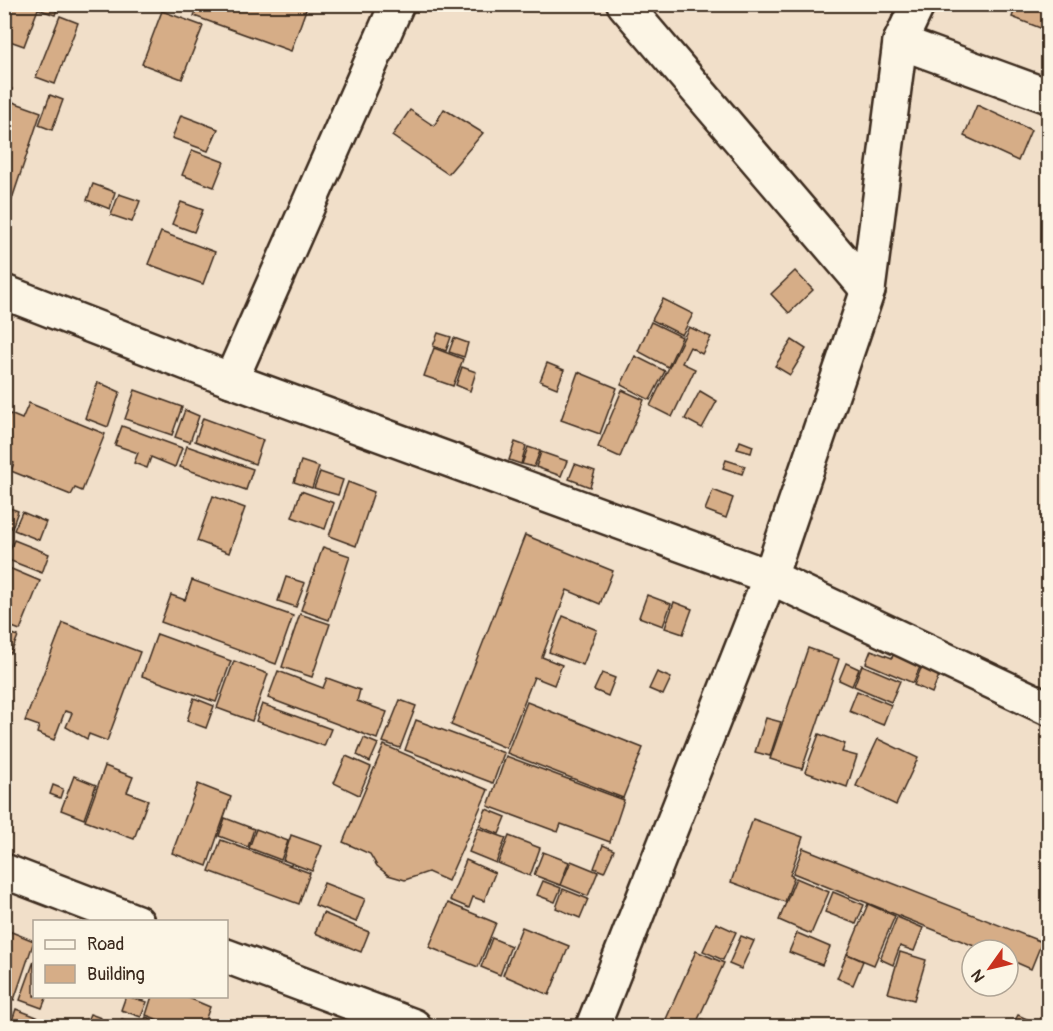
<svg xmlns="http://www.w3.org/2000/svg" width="1053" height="1031" font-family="Pangolin,sans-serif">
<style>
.building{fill:#d6ad87;stroke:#3b2a1e;stroke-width:1.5}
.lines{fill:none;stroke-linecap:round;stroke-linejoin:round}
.minor-casing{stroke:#3b2a1e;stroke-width:38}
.minor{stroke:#fcf5e5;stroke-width:33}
</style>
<rect width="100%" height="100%" fill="#f1dfc9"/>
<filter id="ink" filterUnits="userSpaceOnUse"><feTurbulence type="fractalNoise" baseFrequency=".0167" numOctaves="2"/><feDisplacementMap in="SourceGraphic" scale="12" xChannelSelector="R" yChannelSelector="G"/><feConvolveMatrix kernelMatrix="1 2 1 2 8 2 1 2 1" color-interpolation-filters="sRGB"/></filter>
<g filter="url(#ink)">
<g class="building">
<path d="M8 4H59L55 15 38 9 24 46 4 39V14Z"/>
<path d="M198 4H308L291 51 194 16Z"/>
<path d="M1017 4H1048V31L1012 17Z"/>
<path d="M162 11 203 26 182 79 142 64Z"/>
<path d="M60 16 78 23 55 84 36 77Z"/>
<path d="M4 86 12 89 4 111Z"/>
<path d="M50 95 63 100 52 130 39 125Z"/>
<path d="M10 101 41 112 8 211 4 210V117Z"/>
<path d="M977 105 1031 130 1018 161 964 136Z"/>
<path d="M444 109 483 133 448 174 392 136 410 110 434 126Z"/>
<path d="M181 115 218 129 208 151 172 138Z"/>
<path d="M192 150 224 162 214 187 182 175Z"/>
<path d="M93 184 115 192 110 209 87 200Z"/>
<path d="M119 194 140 201 132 222 111 215Z"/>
<path d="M181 202 203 210 194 232 172 224Z"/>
<path d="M161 232 215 252 203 284 148 264Z"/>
<path d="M795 271 813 290 789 313 771 294Z"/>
<path d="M663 299 693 314 682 335 652 320Z"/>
<path d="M651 322 682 337 668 367 638 351Z"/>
<path d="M689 327 711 337 702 354 690 347 682 363 695 369 672 417 650 406Z"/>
<path d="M438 333 451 337 446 351 433 346Z"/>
<path d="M454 338 468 343 464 357 449 352Z"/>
<path d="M792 340 806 349 790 375 775 366Z"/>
<path d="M434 348 463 359 453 386 424 376Z"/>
<path d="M635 356 665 371 650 400 621 385Z"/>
<path d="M547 363 564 370 557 388 540 381Z"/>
<path d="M462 367 476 372 470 391 456 385Z"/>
<path d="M578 372 617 388 600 434 561 420Z"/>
<path d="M98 382 120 392 108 427 85 418Z"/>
<path d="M135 390 182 407 172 435 125 419Z"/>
<path d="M622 390 644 400 620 457 598 447Z"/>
<path d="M700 391 717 401 702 428 685 419Z"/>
<path d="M29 403 105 434 82 491 75 488 71 495 11 471 14 463 4 460V426L10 414 22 419Z"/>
<path d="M185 410 199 416 190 442 175 437Z"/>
<path d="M203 418 263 440 255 464 195 441Z"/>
<path d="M122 426 182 448 175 467 151 457 147 468 134 463 138 453 115 445Z"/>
<path d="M740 441 753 446 751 453 737 449Z"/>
<path d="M515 442 526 446 521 464 509 460Z"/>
<path d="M187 446 253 469 246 490 180 467Z"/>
<path d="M528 447 540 451 534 467 522 464Z"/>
<path d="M541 452 567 461 561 476 536 467Z"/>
<path d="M726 460 745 466 742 474 723 468Z"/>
<path d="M301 461 319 467 312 488 294 482Z"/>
<path d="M575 464 595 471 590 487 569 479Z"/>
<path d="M320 472 343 480 338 495 314 488Z"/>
<path d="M348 482 374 492 356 546 329 536Z"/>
<path d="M713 490 733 498 726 518 705 510Z"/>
<path d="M301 491 334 503 325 529 292 517Z"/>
<path d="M213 496 245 508 229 553 197 541Z"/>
<path d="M4 506 18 511 12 528 4 525Z"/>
<path d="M22 512 46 522 39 540 14 530Z"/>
<path d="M525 535 613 571 600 604 567 590 542 657 562 665 554 685 534 677 506 748 451 725Z"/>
<path d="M14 540 49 554 42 573 6 559Z"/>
<path d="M323 547 350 556 329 620 301 610Z"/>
<path d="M9 568 40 581 20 630 4 624V579Z"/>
<path d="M286 577 305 583 296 607 278 601Z"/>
<path d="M192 580 293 616 276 664 161 622 171 595 185 600Z"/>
<path d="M647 595 671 604 663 626 639 617Z"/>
<path d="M674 602 692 609 683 634 665 628Z"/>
<path d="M300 614 330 624 312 677 282 667Z"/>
<path d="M563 616 597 630 583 665 549 652Z"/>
<path d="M63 623 140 652 107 741 89 734 87 739 66 727 72 713 65 711 54 740 37 733 39 726 25 721Z"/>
<path d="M4 631 18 636 11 653 4 651Z"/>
<path d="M157 634 231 661 216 702 142 676Z"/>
<path d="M808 648 839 659 802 769 770 759Z"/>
<path d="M895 649 923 660 913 683 866 663 871 650 892 658Z"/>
<path d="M234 661 268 674 252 721 217 708Z"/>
<path d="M924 661 942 668 932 693 914 685Z"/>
<path d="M846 663 859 669 852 686 839 680Z"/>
<path d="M862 665 900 681 891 702 854 686Z"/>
<path d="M278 671 323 688 327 678 360 690 357 701 387 712 377 739 268 698Z"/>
<path d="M657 672 671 678 663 695 649 689Z"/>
<path d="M602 673 615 678 608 696 594 690Z"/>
<path d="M857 691 891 705 883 725 849 711Z"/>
<path d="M194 698 214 706 206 728 187 721Z"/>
<path d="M400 700 416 706 400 748 383 742Z"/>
<path d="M527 702 643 748 623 798 507 753Z"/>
<path d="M262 704 331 729 324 746 256 721Z"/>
<path d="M766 718 781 722 770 756 755 752Z"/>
<path d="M416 720 504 753 493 783 405 750Z"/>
<path d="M819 734 845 744 842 752 857 756 847 787 805 772Z"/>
<path d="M364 738 378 744 370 762 357 755Z"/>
<path d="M878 739 918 758 896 805 856 786Z"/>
<path d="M384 745 488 790 448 881 428 872 405 880 388 875 377 866 370 854 343 842Z"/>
<path d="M346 756 371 767 359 795 334 783Z"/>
<path d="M506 756 624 800 610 842 561 824 558 832 488 806Z"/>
<path d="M105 766 133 777 127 792 148 800 134 839 85 821Z"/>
<path d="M74 776 96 785 84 819 61 810Z"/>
<path d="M198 784 231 797 207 866 172 853Z"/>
<path d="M53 785 63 789 60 798 50 794Z"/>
<path d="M486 809 506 817 499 834 479 826Z"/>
<path d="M225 818 254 829 248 847 219 836Z"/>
<path d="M753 819 803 837 790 875 794 877 785 902 731 882Z"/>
<path d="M478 828 506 838 496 863 469 852Z"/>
<path d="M256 829 288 841 281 860 249 848Z"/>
<path d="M291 835 322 846 312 871 283 860Z"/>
<path d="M509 836 540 848 530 876 498 863Z"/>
<path d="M221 840 310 873 299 904 209 871Z"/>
<path d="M603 845 614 850 604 872 594 868Z"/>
<path d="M803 848 1042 942 1031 969 1008 959V950H984L793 873Z"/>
<path d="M543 852 569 862 560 885 534 875Z"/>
<path d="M466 860 495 873 484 901 473 897 469 908 450 900Z"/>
<path d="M571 861 598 872 588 896 561 885Z"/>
<path d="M796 878 829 892 811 934 779 920Z"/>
<path d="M543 881 561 888 555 902 537 895Z"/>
<path d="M324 883 365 899 356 922 315 905Z"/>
<path d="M563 889 588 899 580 918 556 908Z"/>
<path d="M833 892 864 905 856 924 825 912Z"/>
<path d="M448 903 496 923 478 967 429 947Z"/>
<path d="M868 904 895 916 874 965 847 954Z"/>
<path d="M323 913 369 932 361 952 315 933Z"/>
<path d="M897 917 923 928 914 951 900 946 893 965 880 959Z"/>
<path d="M716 923 736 932 723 960 703 951Z"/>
<path d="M522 927 569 946 549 995 503 975Z"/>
<path d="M4 929 34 941 14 1000 4 996Z"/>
<path d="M797 933 830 947 822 965 789 952Z"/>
<path d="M741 936 754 941 741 969 729 964Z"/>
<path d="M492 938 511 946 500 975 481 967Z"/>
<path d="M696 951 724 963 695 1026H663Z"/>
<path d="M900 952 926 960 914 1000 888 993Z"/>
<path d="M847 954 863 961 853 985 837 978Z"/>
<path d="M34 961V996H47L42 1008 20 1000Z"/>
<path d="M126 996 147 1002 141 1017 121 1010Z"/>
<path d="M152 996H184L210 1007 203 1026H175L146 1015Z"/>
<path d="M4 1009 12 1012 6 1026H4Z"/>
<path d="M16 1009 47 1021 45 1026H10Z"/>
<path d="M90 1014 101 1018 98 1026H85Z"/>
<path d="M1018 1015 1042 1026H1012Z"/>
<path d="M146 1017 166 1025 165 1026H142Z"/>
<path d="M122 1019 136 1024 135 1026H119Z"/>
<path d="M702 1019 719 1026H699Z"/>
</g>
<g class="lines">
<g class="minor-casing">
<g id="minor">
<path d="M624 4 868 290"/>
<path d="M900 42 1048 96"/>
<path d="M4 292 231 380 770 577 1048 708"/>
<path d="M231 380 397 4"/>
<path d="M4 871 137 922"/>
<path d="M226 956 414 1026"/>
<path d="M593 1026 770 577 868 290 900 42 918 4"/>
</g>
</g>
<use href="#minor" class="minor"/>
</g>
</g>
<rect width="1053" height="1031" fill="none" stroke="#fcf5e5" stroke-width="24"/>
<rect x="12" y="12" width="1029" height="1007" fill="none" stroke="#3b2a1e" stroke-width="2" filter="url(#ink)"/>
<rect x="33" y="920" width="195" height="78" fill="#fcf5e5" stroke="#afa495" stroke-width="1.5"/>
<rect x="45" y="940" width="30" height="9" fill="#fcf5e5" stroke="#afa495" stroke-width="1.5"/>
<text x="87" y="950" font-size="18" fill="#3b2a1e">Road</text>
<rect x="45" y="965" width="30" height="18" fill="#d6ad87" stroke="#afa495" stroke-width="1.5"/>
<text x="87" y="980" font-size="18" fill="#3b2a1e">Building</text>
<g transform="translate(990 968) rotate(236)"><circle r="28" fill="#fcf5e5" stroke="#afa495" stroke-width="1.5"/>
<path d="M0-4.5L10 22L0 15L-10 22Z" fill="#c8321e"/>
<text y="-9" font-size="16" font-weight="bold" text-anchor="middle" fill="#3b2a1e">N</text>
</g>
</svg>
